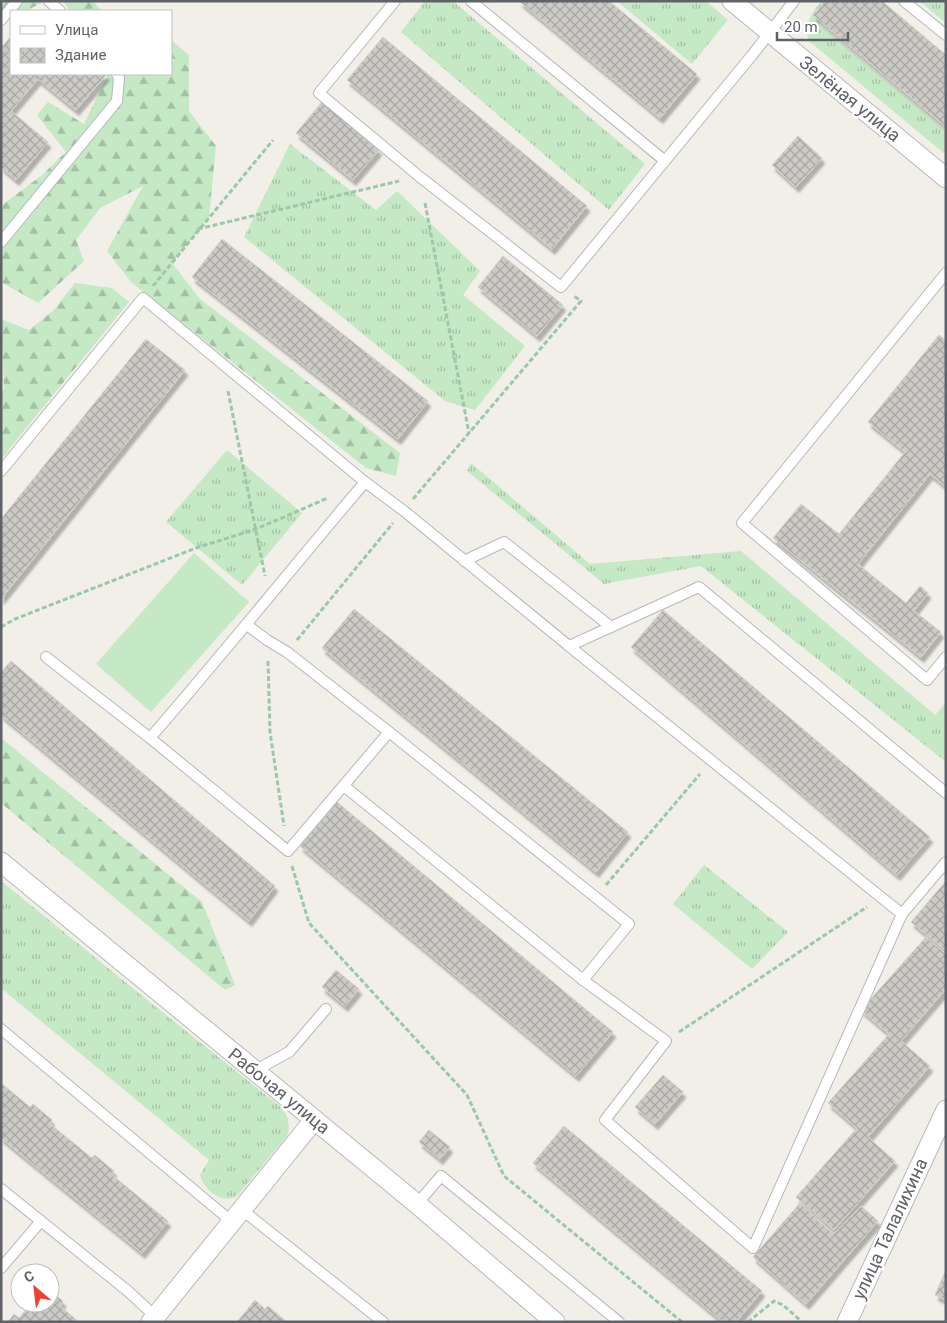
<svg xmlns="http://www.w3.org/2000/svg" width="947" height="1323" font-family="Roboto,sans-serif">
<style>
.grass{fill:url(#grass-tufts)}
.forest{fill:url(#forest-firs)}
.garden{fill:#c5e8c5}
.building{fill:url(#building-cross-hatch);stroke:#d6d1c6;filter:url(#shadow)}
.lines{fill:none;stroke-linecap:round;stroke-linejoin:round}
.lane-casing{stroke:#b5b8bc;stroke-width:12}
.street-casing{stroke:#b5b8bc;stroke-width:21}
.path{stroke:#9cc7a9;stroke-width:3;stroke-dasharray:5 2.5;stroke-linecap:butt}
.lane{stroke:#fff;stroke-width:10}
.street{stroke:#fff;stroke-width:19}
.labels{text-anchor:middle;stroke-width:5;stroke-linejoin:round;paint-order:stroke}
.street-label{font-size:18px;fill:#5f6368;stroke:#fff}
</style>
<defs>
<pattern id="grass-tufts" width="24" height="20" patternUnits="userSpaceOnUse" patternTransform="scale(1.25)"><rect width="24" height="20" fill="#c5e8c5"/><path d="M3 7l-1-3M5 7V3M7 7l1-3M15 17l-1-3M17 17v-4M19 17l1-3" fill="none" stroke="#a3c0a4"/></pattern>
<pattern id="forest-firs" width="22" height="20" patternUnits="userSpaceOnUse" patternTransform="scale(1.25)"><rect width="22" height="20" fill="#c5e8c5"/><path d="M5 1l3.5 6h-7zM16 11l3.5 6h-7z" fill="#a3c0a4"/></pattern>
<pattern id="building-cross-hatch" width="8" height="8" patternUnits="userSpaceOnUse" patternTransform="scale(1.25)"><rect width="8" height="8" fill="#cccac5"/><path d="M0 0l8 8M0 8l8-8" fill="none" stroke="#a9a8a4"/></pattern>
<filter id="shadow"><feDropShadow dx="3" dy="5.5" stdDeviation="1" flood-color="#0004"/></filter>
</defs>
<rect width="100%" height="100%" fill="#f1efe8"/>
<g class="grass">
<path d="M425 1H453L645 164 609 210 401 32Z"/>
<path d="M617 1H706L728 20 692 64Z"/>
<path d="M821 1H837L819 24 946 131V155L809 41C803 25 812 13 821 1Z"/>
<path d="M919 1H946V23Z"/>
<path d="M290 144 376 210 397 191 480 271 463 295 525 346 475 410 445 401 244 237Z"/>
<path d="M227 450 302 513 242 585 166 522Z"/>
<path d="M471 463 590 564 741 551 935 715 946 702V762L701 566 604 584 467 471Z"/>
<path d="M704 865 788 932 752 969 673 904Z"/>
<path d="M1 881 135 990 282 1108C288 1117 291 1126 287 1136L237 1196C223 1205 203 1190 200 1175L209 1160 1 988Z"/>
</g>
<g class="forest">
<path d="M1 1H45L26 11H11V19L1 24Z"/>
<path d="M63 1H93L102 11H70Z"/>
<path d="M171 40 189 55V111L216 146 209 217 172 263 200 299 400 453 396 476 366 468 131 282 107 251 143 186 100 208 76 240 84 261 38 303 1 282V206L42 175 66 152 37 115 48 102 84 124 108 74H171Z"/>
<path d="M75 283 112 288 129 302 1 459V392L4 390 3 359 1 357V319L29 330 54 310Z"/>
<path d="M1 738 202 902 235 985 225 990 1 803Z"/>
</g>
<path class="garden" d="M194 553 249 602 151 712 96 664Z"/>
<g class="building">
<path d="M519 1H609L697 74 660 118Z"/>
<path d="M825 1H882L946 55V127L813 15Z"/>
<path d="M11 36V74H107L76 110 38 79 11 111 48 142 16 180 1 167V48Z"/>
<path d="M383 37 587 206 552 249 347 80Z"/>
<path d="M322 102 379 150 353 180 296 133Z"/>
<path d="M798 136 822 158 796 187 772 165Z"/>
<path d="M222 239 428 401 398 439 192 277Z"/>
<path d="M503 256 563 305 537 336 478 287Z"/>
<path d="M939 335 946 341V487L930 474 858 564 906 603 920 586 928 593 914 611 941 632 921 657 773 538 801 504 839 534 905 452 868 422Z"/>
<path d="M146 339 185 370 1 599V519Z"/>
<path d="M354 609 628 832 596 872 322 648Z"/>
<path d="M663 610 930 837 897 875 631 647Z"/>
<path d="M11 661 275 886 249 921 1 715V672Z"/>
<path d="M337 802 613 1032 576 1076 300 846Z"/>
<path d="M946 881V951L911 922Z"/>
<path d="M926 937 946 954V989L901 1041 930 1066 868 1137 895 1161 834 1230 796 1197 857 1128 828 1103 889 1034 861 1010Z"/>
<path d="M336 970 359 989 345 1006 322 987Z"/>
<path d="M663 1075 683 1092 655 1124 635 1107Z"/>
<path d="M1 1083 30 1107 33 1104 52 1120 49 1123 92 1158 95 1155 114 1171 111 1174 168 1221 142 1253 1 1138Z"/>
<path d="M564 1126 762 1291 736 1322H723L533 1163Z"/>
<path d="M429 1130 450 1147 440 1159 419 1142Z"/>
<path d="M800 1203 833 1234 861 1206 878 1221 806 1304 753 1257Z"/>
<path d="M946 1270V1300L935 1295Z"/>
<path d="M50 1291 63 1301 60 1306 79 1322H8L14 1314 19 1318 32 1303H50Z"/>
<path d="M255 1300 265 1309 268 1306 287 1322H237Z"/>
</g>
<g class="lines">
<g class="lane-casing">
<g id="lane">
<path d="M49 1 60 11"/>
<path d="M395 1 319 93 420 177 561 287 753 54 794 1"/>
<path d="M471 1 665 161"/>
<path d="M904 1 946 35"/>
<path d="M1 20 17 1"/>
<path d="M1 242 117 101 119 78 117 74"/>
<path d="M946 273 742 523 927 680 946 657"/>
<path d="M1 471 143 298 365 482 404 511 569 646 699 587 946 793"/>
<path d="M464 561 504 542 611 627"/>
<path d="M247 625 267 640 287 652 389 732 288 851 150 738C223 654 293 567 365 482"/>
<path d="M569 646 902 914"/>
<path d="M46 657 150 738"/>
<path d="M344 786 583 980 629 924 389 732"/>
<path d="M583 980 666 1041 605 1120 753 1248 902 914 946 862"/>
<path d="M1 1029 231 1221"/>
<path d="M254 1071 289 1052 326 1009"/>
<path d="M1 1189 129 1292 158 1319"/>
<path d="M417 1204 441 1176 619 1322"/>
<path d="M241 1209 383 1322"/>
<path d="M1 1268 41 1221"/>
</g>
</g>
<g class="street-casing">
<g id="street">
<path d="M732 1 946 178"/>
<path d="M1 862 417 1204 555 1322"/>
<path d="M151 1322 314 1120"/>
<path d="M847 1322 946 1110"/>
</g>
</g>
<g class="path">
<path d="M425 203 469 433"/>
<path d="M198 229 399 181"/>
<path d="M153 286 273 140"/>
<path d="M228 391 265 576"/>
<path d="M413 499 581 301 574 296"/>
<path d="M1 627 15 619 196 548 256 529 328 498"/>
<path d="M297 640 393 523"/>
<path d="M268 661 270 732 284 826"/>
<path d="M292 866 309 923 467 1095 504 1176 682 1322"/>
<path d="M606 885 700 774"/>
<path d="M679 1032 867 907"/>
<path d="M748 1322 774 1301 783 1305 802 1322"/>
</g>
<use href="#lane" class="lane"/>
<use href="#street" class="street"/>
</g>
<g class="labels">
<g class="street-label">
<text transform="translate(850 99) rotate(39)" y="6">Зелёная улица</text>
<text transform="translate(279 1091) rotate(39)" y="6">Рабочая улица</text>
<text transform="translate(890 1229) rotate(-65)" y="6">улица Талалихина</text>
</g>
</g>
<rect width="947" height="1323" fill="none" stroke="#5f6368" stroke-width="5"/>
<rect x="10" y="10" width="162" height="65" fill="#ffffff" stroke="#bfc1c3"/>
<rect x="20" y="26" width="25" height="8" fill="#ffffff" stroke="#bfc1c3"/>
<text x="55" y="35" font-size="15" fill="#5f6368">Улица</text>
<rect x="20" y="48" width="25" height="15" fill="url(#building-cross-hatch)" stroke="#bfc1c3"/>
<text x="55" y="60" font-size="15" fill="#5f6368">Здание</text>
<g transform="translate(35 1288) rotate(332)"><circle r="24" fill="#ffffff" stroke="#bfc1c3"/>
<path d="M0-4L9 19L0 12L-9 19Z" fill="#ea4335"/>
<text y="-8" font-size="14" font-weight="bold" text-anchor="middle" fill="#5f6368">С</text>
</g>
<path d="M777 32v8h71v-8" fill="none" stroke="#5f6368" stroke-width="2.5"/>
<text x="784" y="32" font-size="15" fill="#5f6368" stroke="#ffffff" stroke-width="4" paint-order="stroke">20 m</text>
</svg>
